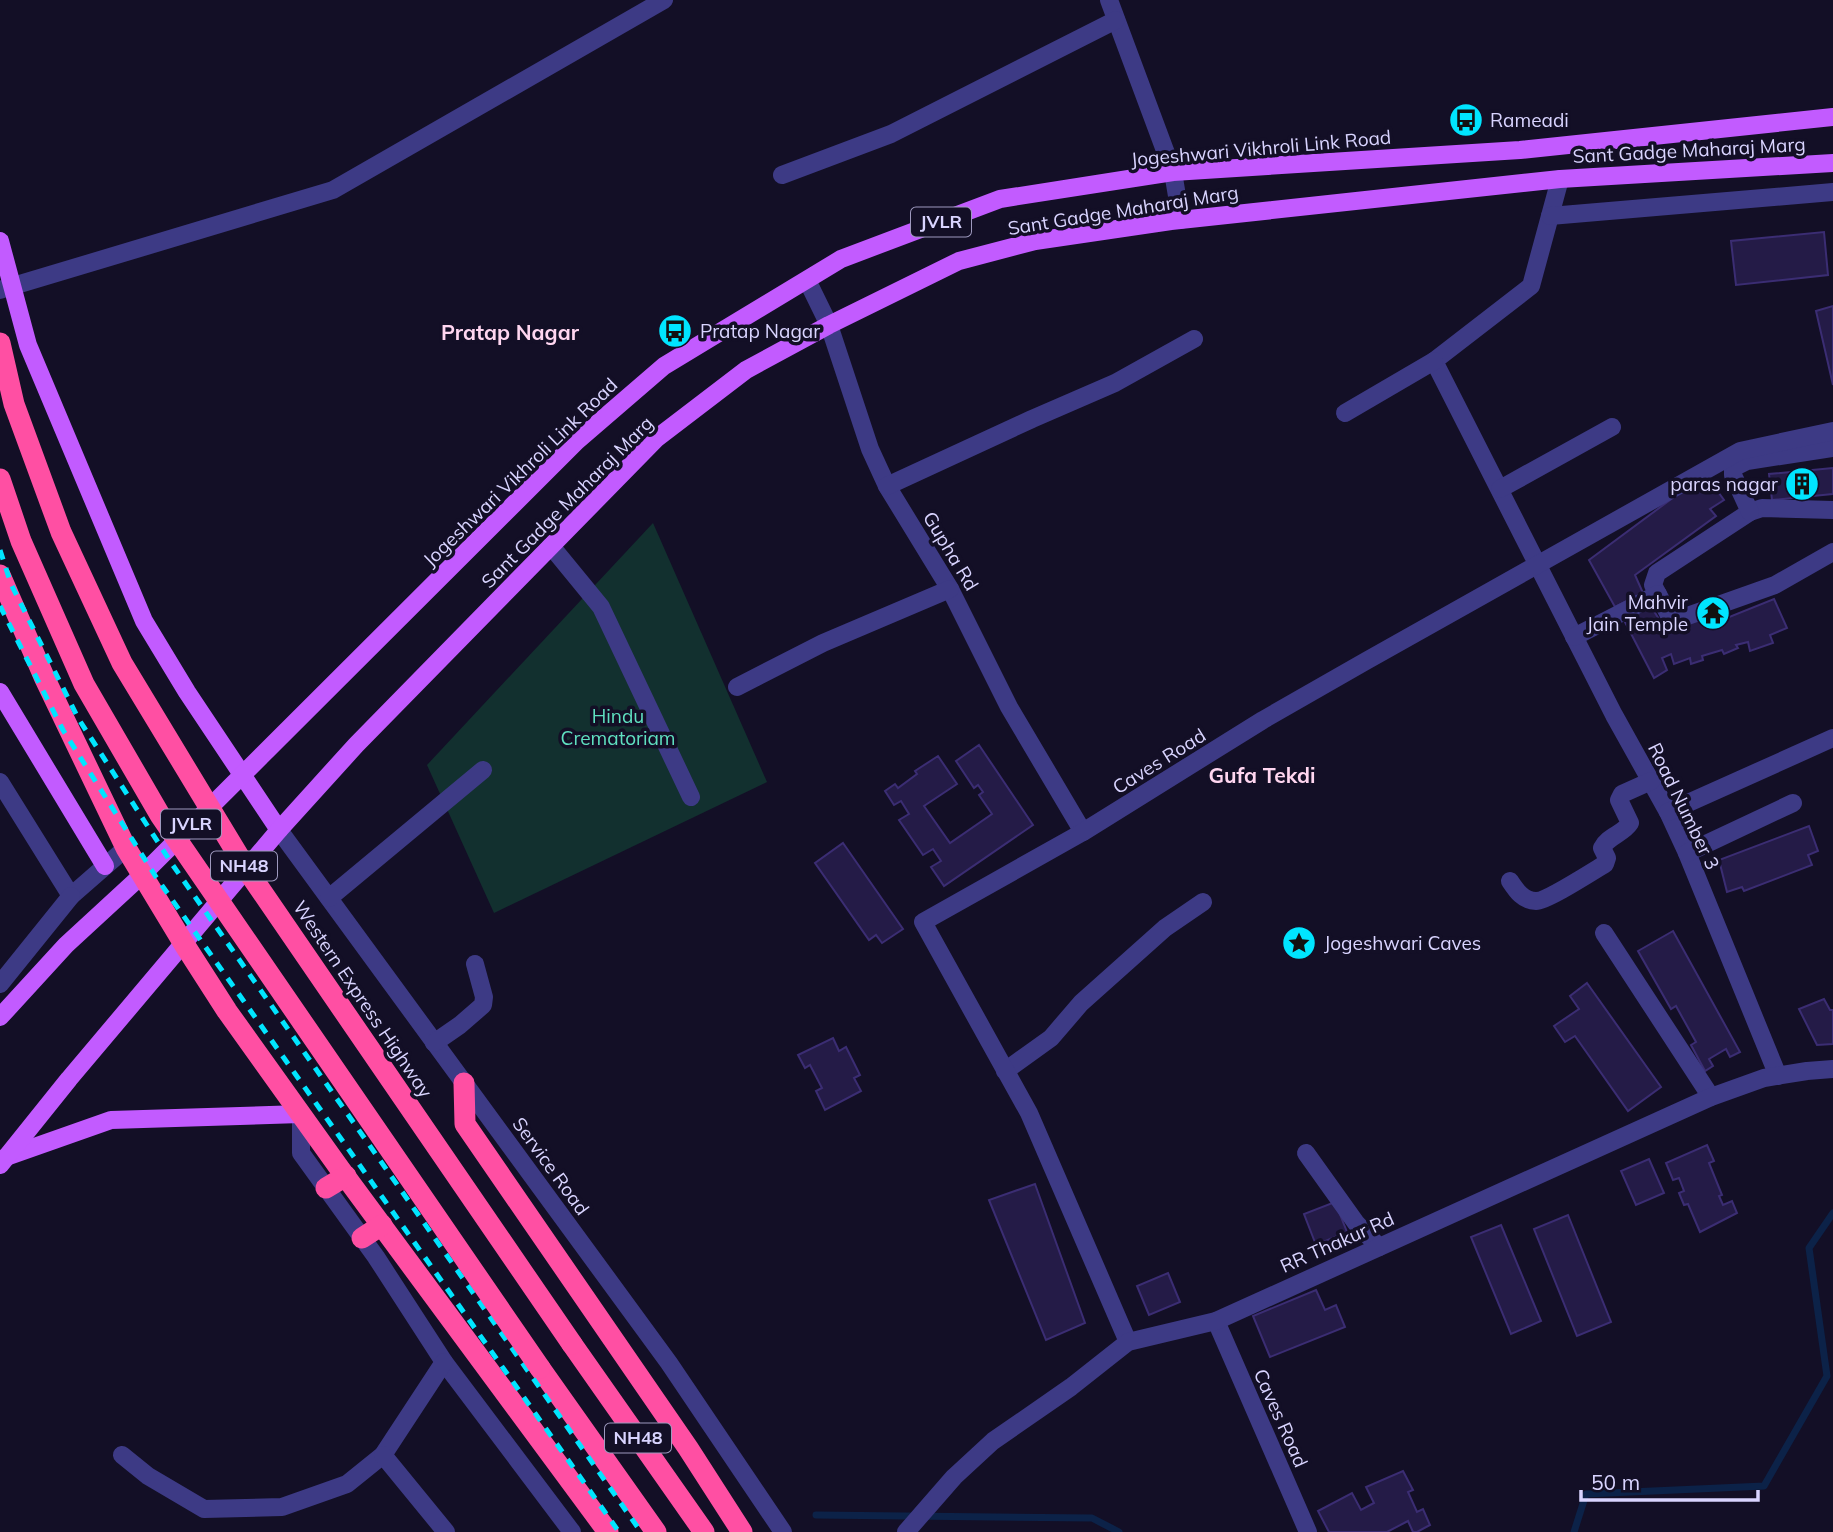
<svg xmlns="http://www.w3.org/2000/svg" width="1833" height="1532" font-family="Mulish,sans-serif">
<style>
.green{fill:#12302f}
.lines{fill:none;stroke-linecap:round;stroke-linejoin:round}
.stream{stroke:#0c2248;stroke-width:7}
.building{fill:#241b47;stroke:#3b2d73;stroke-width:2}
.minor{stroke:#3d3a85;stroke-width:18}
.major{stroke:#c25bff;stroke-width:18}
.highway{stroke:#ff4fa3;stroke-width:21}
.rail{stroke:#00e5ff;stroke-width:5;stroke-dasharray:10 9;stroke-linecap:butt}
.highway-bridge{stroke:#ff4fa3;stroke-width:21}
.labels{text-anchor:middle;stroke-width:7;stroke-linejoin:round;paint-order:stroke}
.shield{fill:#130f26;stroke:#9e99be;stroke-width:2}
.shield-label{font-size:18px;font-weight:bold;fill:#d9d4ff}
.poi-label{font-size:19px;fill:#d9d4ff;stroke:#130f26;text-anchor:start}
.street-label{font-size:19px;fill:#d9d4ff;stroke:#130f26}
.park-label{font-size:19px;fill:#5fe0c0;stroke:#130f26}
.neighbourhood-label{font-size:21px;font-weight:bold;fill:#ffd6f0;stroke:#130f26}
</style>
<rect width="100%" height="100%" fill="#130f26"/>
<path class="green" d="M653 523 767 782 494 913 427 765Z"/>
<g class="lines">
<g class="stream">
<path d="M816 1515 1092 1518 1119 1532"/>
<path d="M1574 1532 1586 1494 1764 1486 1827 1376 1809 1248 1833 1213"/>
</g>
</g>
<g class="building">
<path d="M1824 232 1828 275 1736 285 1731 241Z"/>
<path d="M1833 306V385L1816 311Z"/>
<path d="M1833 468V494L1772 500 1769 474Z"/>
<path d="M1705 474 1724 500 1710 509 1716 516 1635 575 1643 593 1615 607 1589 560Z"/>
<path d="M1774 599 1787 628 1770 635 1773 643 1750 651 1748 642 1736 645 1738 648 1724 654 1722 650 1702 656 1703 660 1691 664 1690 658 1674 664 1671 654 1662 658 1667 670 1654 678 1625 622 1650 605 1666 630 1709 616 1712 624Z"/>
<path d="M979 745 1033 825 944 886 931 867 941 861 933 849 923 855 899 820 909 814 901 801 894 805 885 791 895 784 898 788 917 774 915 771 938 756 957 784 924 806 950 843 992 814 979 795 983 792 978 785 974 788 956 761Z"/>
<path d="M1809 826 1818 851 1808 855 1812 865 1744 891 1742 887 1727 892 1719 860Z"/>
<path d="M843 843 903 929 882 943 876 935 869 940 815 863Z"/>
<path d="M1673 931 1740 1052 1730 1057 1726 1049 1709 1059 1713 1066 1705 1071 1691 1045 1696 1042 1676 1006 1671 1009 1638 951Z"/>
<path d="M1587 983 1661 1087 1628 1111 1575 1036 1565 1042 1554 1026 1579 1009 1570 996Z"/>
<path d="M1824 999 1830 1010H1833V1044L1817 1045 1799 1009Z"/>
<path d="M833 1038 839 1051 846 1047 860 1075 854 1078 861 1091 825 1110 816 1091 822 1088 810 1065 805 1068 798 1055Z"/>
<path d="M1707 1145 1714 1161 1709 1163 1722 1195 1719 1196 1723 1205 1732 1201 1737 1213 1700 1232 1688 1204 1684 1205 1679 1193 1684 1191 1679 1178 1673 1180 1666 1163Z"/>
<path d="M1649 1159 1664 1193 1636 1205 1621 1171Z"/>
<path d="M1035 1184 1085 1323 1046 1340 989 1200Z"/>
<path d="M1335 1202 1347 1232 1316 1245 1304 1214Z"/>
<path d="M1568 1215 1611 1322 1577 1336 1534 1229Z"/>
<path d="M1501 1225 1541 1321 1511 1334 1471 1237Z"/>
<path d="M1168 1273 1180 1302 1149 1315 1137 1286Z"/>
<path d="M1316 1290 1325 1310 1336 1305 1345 1327 1270 1357 1253 1316Z"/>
<path d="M1403 1471 1413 1490 1408 1492 1417 1512 1423 1509 1430 1525 1417 1532H1413L1408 1521 1387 1532H1329L1318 1511 1352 1493 1361 1510 1374 1503 1366 1487Z"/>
</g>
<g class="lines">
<g class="minor">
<path d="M1109 0 1173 172 1181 220"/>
<path d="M782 175 891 134 1116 20"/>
<path d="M1560 179 1531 286 1434 361 1614 715 1668 812 1687 853 1778 1076"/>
<path d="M1550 216 1833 192"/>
<path d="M807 280 829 325 870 449 887 486 950 589 1009 707 1083 832"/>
<path d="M0 290 333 190 664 0"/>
<path d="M1345 413 1434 361"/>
<path d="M887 486 1032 419 1115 383 1194 339"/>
<path d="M1500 489 1612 427"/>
<path d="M1833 510 1762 508 1750 512 1657 573 1653 585 1669 615 1679 619 1775 585 1833 552"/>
<path d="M1750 512 1733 475V468L1747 461 1833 448"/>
<path d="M551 546 601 607 691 797"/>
<path d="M1574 637 1658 594"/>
<path d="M737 687 823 643 950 589"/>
<path d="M0 782 71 896 126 848"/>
<path d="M1668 812 1833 738"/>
<path d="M279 830 669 1363 783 1532"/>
<path d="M1687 853 1793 803"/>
<path d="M1510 881C1516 890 1523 901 1536 901 1547 901 1593 871 1605 864L1607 858 1602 848C1608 836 1623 834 1630 823L1619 800 1622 794 1651 781"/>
<path d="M329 898 483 770"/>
<path d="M1604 933 1711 1097"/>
<path d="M0 984 71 896"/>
<path d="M434 1043 460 1025 483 1005 484 997 475 964"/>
<path d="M1005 1071 1051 1038 1081 1003 1165 928 1203 902"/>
<path d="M301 1114V1153L376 1257 444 1362 572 1532"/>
<path d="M1306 1153 1356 1223 1379 1247"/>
<path d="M1216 1321 1308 1532"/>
<path d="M1128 1342 1029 1113 923 922 1083 832 1263 720 1366 661 1740 451 1833 431"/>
<path d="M122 1455 148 1476 204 1509 282 1507 347 1484 383 1455 444 1362"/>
<path d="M383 1455 446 1532"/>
<path d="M906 1532 954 1477 993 1441 1071 1387 1128 1342 1216 1321 1711 1097 1764 1078 1807 1071 1833 1069"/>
</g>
<g class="major">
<path d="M0 241 28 345 144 621 187 692 279 830"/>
<path d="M0 692 105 866"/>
<path d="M0 1017 66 945 142 875 577 441 664 366 841 259 1000 199 1173 172 1520 150 1833 117"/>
<path d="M6 1157 111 1120 301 1114"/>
<path d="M0 1165 69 1079 279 830 356 745 657 438 746 370 829 325 959 261 1035 241 1171 221 1560 179 1833 163"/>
</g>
<g class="highway">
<path d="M0 575 45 679 126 848 184 944 227 1011 340 1169 608 1532"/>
<path d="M464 1083 465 1124 688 1448 742 1532"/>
<path d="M326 1188 346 1176"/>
<path d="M362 1238 382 1225"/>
<path d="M572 1344 704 1532"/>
<path d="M540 1368 656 1532"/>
</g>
<g class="rail">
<path d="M0 550 11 584 78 718 172 864 641 1532"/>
<path d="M0 606 63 730 156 877 619 1532"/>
</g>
<g class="highway-bridge">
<path d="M0 343 14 404 61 532 122 663 249 873 572 1344"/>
<path d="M0 479 21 541 84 684 160 815 540 1368"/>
</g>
</g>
<defs>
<g id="bus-disc" transform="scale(1.75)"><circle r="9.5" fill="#00e5ff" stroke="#130f26"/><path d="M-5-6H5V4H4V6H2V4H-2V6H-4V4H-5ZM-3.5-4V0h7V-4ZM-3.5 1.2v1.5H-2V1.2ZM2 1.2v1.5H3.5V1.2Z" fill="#111"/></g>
<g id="building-disc" transform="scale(1.75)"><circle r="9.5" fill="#00e5ff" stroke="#130f26"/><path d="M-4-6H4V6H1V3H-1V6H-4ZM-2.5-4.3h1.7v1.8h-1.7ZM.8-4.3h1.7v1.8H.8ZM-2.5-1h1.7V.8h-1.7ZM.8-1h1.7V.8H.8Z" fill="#111"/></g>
<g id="temple-disc" transform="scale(1.75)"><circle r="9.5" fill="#00e5ff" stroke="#130f26"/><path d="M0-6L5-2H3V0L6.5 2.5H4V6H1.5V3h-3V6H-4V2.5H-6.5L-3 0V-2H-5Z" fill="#111"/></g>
<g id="sight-disc" transform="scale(1.75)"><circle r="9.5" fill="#00e5ff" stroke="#130f26"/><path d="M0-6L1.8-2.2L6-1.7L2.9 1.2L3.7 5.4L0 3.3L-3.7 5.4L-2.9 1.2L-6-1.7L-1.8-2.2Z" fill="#111"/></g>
</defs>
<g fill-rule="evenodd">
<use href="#bus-disc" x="1466" y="120"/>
<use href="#bus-disc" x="675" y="331"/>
<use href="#building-disc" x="1802" y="484"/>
<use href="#temple-disc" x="1713" y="613"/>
<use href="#sight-disc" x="1299" y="943"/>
</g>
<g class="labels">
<g class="shield">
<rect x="911" y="207.5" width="60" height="29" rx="5"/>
<rect x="161" y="809.5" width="60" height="29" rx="5"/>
<rect x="211" y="851.5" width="66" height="29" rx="5"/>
<rect x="605" y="1423.5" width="66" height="29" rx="5"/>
</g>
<g class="shield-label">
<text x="941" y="228">JVLR</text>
<text x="191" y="830">JVLR</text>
<text x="244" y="872">NH48</text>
<text x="638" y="1444">NH48</text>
</g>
<g class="poi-label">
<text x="1490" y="127">Rameadi</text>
<text x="700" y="338">Pratap Nagar</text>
<text x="1778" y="491" text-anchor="end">paras nagar</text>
<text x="1688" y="609" text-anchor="end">Mahvir<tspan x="1688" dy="22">Jain Temple</tspan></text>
<text x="1324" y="950">Jogeshwari Caves</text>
</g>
<g class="street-label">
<text transform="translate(1261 148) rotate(-5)" y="7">Jogeshwari Vikhroli Link Road</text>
<text transform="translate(1689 150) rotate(-3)" y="7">Sant Gadge Maharaj Marg</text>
<text transform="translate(1123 210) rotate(-9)" y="7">Sant Gadge Maharaj Marg</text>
<text transform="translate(520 472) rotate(-44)" y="7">Jogeshwari Vikhroli Link Road</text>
<text transform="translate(567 502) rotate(-45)" y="7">Sant Gadge Maharaj Marg</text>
<text transform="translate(951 551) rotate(59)" y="7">Gupha Rd</text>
<text transform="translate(1159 761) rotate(-32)" y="7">Caves Road</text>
<text transform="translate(1684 806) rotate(64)" y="7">Road Number 3</text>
<text transform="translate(363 999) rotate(56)" y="7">Western Express Highway</text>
<text transform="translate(551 1166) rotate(54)" y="7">Service Road</text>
<text transform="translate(1337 1242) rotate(-24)" y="7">RR Thakur Rd</text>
<text transform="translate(1281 1418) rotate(66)" y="7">Caves Road</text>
</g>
<g class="park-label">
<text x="618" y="723">Hindu<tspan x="618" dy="22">Crematoriam</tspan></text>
</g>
<g class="neighbourhood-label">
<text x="510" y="340">Pratap Nagar</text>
<text x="1262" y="783">Gufa Tekdi</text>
</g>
</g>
<path d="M1581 1490v10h177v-10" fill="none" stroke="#d9d4ff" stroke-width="3.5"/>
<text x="1591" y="1490" font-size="21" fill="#d9d4ff" stroke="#130f26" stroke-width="5" paint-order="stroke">50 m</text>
</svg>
